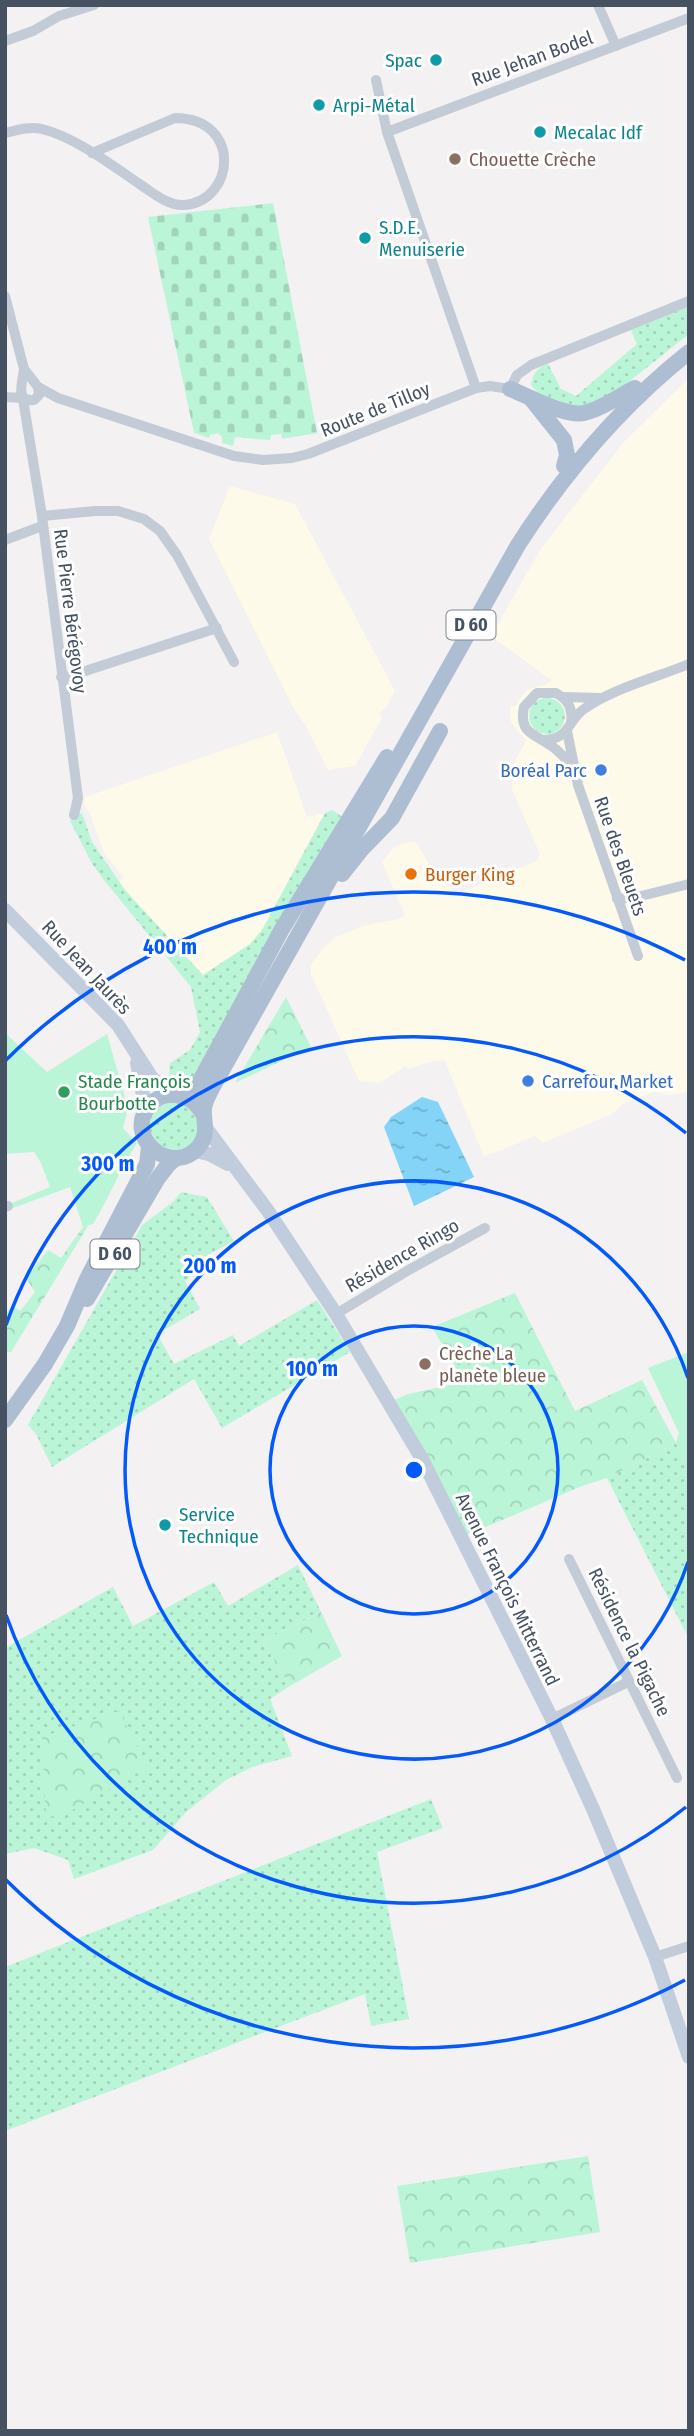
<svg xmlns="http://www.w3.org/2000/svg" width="694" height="2436" font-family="'Fira Sans Condensed',sans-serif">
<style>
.commercial{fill:#fefaea}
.grass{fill:url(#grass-dots)}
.forest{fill:url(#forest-crowns)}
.cemetery{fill:url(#cemetery-stones)}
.green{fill:#bbf5d7}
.water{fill:url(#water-ripples)}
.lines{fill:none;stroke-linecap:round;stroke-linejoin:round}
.minor{stroke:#c3cbd7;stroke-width:10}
.secondary{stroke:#c1ccdc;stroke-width:14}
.primary{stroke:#adbdd2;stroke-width:16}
.ring{fill:none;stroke:#0359fb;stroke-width:3.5}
.culture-dot{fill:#0f9aa8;stroke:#fff;stroke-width:2.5}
.education-dot{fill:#8d6e63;stroke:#fff;stroke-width:2.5}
.shop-dot{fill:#3f7fe0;stroke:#fff;stroke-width:2.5}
.food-dot{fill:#e8710a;stroke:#fff;stroke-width:2.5}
.leisure-dot{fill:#2e9e5b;stroke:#fff;stroke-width:2.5}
.labels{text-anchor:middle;stroke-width:6;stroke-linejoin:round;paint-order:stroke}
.shield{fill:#fff;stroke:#7e8690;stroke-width:2}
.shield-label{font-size:18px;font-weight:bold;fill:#465261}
.street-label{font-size:19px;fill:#465261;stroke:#fff}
.culture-label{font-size:19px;fill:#0d838f;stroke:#fff;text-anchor:start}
.education-label{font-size:19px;fill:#785e54;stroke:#fff;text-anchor:start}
.shop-label{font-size:19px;fill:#366cbe;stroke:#fff;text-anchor:end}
.food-label{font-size:19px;fill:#c56008;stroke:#fff;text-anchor:start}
.leisure-label{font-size:19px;fill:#27864d;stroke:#fff;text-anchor:start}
.centre{fill:#0359fb;stroke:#fff;stroke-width:3.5}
.ring-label{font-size:21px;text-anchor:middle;font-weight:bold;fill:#0359fb;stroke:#fff;stroke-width:6;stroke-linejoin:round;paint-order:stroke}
</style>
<defs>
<pattern id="grass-dots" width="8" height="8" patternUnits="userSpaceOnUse" patternTransform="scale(1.75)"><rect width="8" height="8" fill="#bbf5d7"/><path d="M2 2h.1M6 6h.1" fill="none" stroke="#a2d4bb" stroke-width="1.8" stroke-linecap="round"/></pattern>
<pattern id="forest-crowns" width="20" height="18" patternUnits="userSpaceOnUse" patternTransform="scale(1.75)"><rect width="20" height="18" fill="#bbf5d7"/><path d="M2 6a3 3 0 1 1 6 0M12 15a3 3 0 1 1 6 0" fill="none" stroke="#a2d4bb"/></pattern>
<pattern id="cemetery-stones" width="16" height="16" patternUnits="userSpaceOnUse" patternTransform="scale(1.75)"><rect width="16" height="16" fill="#bbf5d7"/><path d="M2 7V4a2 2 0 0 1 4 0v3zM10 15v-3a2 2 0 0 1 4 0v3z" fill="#a2d4bb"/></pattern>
<pattern id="water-ripples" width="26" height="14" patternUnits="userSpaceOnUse" patternTransform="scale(1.75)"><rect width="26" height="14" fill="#83d4f7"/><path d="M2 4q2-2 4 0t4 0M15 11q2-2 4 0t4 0" fill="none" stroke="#6dafcb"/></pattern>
</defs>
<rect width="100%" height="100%" fill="#f3f1f1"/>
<g class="commercial">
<path d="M689 378V1092L669 1095 654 1092 624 1103 612 1114 543 1143 535 1136 484 1157 445 1061H432L409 1069 406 1066 379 1083 359 1081 311 974V965L323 948 336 937 367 925 399 919 405 915 382 862 394 847 408 842H416L433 871 457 894 536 861 540 854 512 789 513 765 526 741 511 722 510 707 516 705 525 692 532 688 547 684 551 680 491 636 540 550 624 442Z"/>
<path d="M230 486 295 504 395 691 387 706 379 713 382 718 355 766 328 770 306 726 293 707 209 539Z"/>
<path d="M277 732 307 817 325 813 262 930 250 944 203 975 147 916 119 882 124 878 104 853 91 816 84 804 85 797Z"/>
</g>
<g class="grass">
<path d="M689 301V334L626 384 585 413 541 397 531 385C533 373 537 368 548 364L561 389 576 396 637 344 629 326Z"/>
<circle cx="547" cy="716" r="18"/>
<path d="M332 810 344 818 192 1084 179 1090 159 1080 169 1075 170 1063 190 1050 200 1032 191 987 104 880 93 865 70 821 74 815 82 813 92 842 125 890 203 975 250 944 262 930 325 813Z"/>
<circle cx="173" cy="1127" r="25"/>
<path d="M181 1192 207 1197 234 1241 198 1260 192 1274 185 1281 200 1309 157 1334 174 1364 233 1335 239 1346 317 1300 350 1352 222 1428 194 1379 52 1467 36 1434 28 1425 142 1225 174 1201Z"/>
<path d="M676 1443 689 1468V1639L607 1478Z"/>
<path d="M298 1565 321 1612 263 1641 290 1686 270 1699 292 1756 252 1767 226 1780 186 1812 153 1850 74 1879 68 1860 34 1848 5 1854V1648L113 1587 133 1626 214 1582 228 1606Z"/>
<path d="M431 1799 443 1828 377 1852 409 2019 371 2026 365 1994 5 2131V1967Z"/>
</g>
<g class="forest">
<path d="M286 997 311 1047 235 1083Z"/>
<path d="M88 1226 11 1352H5V1314L13 1305 20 1311 35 1292 26 1278 48 1250 61 1258 83 1227Z"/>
<path d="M515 1293 575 1411 642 1380 676 1443 607 1478 582 1486 462 1537 390 1402 408 1394 464 1382 432 1327Z"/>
<path d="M321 1612 342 1656 290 1686 263 1641Z"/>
<path d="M119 1711 148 1767 64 1815 46 1817 42 1737Z"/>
<path d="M588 2156 600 2232 410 2263 397 2186Z"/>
</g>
<path class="cemetery" d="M273 203 317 433 282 439 281 434 271 435 270 440 235 437 233 446 222 443V437L218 433 210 435 209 438 194 433 148 217Z"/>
<g class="green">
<path d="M5 1033 47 1072 107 1034 128 1108 123 1128 137 1143C120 1169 109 1198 93 1224L83 1227 70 1187 13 1208 12 1203 50 1187 41 1163 34 1152 5 1154Z"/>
<path d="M689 1352V1468L676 1443 679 1433 648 1368Z"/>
</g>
<path class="water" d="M422 1097 438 1102 474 1177 414 1206 384 1127 391 1117Z"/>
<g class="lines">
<g class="minor">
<path d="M598 5 616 46"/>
<path d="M5 41 33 31 59 16 94 5"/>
<path d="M376 80 387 132 476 388"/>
<path d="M387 132 689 18"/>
<path d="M5 133C17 130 30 126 42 129 75 137 113 166 141 185 153 193 168 206 184 205 236 201 242 118 175 118L92 153"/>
<path d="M5 296 24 369 38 387 58 398 234 456 263 460 292 458 308 454 476 388 490 386 510 389 517 375 531 365 689 301"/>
<path d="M24 369C23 382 14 402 34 400L39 395 38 387"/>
<path d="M5 397 22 398"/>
<path d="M23 399 42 516 78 798 74 815"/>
<path d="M42 516 95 511H118L144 519 160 531 177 555 234 662"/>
<path d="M5 540 42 526"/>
<path d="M61 677 70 676 217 628"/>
<path d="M564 697 600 698"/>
<path d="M571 722C573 708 568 700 556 693H537L524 707C518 734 536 734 553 747 561 753 567 760 573 767"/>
<path d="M567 731 578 785 638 956"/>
<path d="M544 740C570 739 567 721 584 709 614 688 655 678 689 664"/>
<path d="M617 899 637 897 689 884"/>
<path d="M5 1207 8 1206"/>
<path d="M336 1314 407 1271 485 1228"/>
<path d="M569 1559 677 1778"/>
<path d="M552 1719 628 1682"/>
<path d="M655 1957 689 1946"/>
</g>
<g class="secondary">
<path d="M5 910 118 1025 152 1078 172 1094"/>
<path d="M137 1063 146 1111"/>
<path d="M206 1128 268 1211 336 1314 422 1459 552 1719 593 1809 655 1957 689 2057"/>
<path d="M194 1151 209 1154 228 1164"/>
</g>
<g class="primary">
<path d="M510 389C528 396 566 417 584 413 602 409 619 396 635 388"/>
<path d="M532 400 564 440 567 455 564 466"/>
<path d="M342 874 361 850 392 818 440 731"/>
<path d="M184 1096 192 1092 200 1081 282 929 387 757"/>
<path d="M204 1116C198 1104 188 1095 174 1095 165 1094 156 1098 150 1105 121 1137 174 1180 200 1145 209 1132 203 1122 204 1108 205 1101 209 1095 212 1088L518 545C565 472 621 406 689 352"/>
<path d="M87 1299 158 1178 168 1165 176 1158"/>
<path d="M5 1420 45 1364 67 1326 87 1279 147 1164 149 1147"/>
</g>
</g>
<g class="ring">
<circle cx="414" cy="1470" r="144"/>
<path d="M688 1562A289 289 0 1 1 688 1378"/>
<path d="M686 1807A433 433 0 0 1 6 1615M6 1325A433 433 0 0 1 686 1133"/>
<path d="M685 1980A578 578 0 0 1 5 1879M5 1061A578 578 0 0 1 685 960"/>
</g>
<g class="culture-dot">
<circle cx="436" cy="60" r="7"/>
<circle cx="319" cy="105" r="7"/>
<circle cx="540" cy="132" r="7"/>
<circle cx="365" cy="238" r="7"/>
<circle cx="165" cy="1525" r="7"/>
</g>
<g class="education-dot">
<circle cx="455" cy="159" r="7"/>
<circle cx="425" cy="1364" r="7"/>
</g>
<g class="shop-dot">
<circle cx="601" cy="770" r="7"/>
<circle cx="528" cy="1081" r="7"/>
</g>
<circle class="food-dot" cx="411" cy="874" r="7"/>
<circle class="leisure-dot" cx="64" cy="1092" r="7"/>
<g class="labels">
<g class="shield">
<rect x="446.5" y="610.5" width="49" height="29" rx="5"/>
<rect x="90.5" y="1239.5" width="49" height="29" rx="5"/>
</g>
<g class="shield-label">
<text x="471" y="631">D 60</text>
<text x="115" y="1260">D 60</text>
</g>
<g class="street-label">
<text transform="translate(532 58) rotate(-20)" y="7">Rue Jehan Bodel</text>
<text transform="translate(375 409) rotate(-22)" y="7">Route de Tilloy</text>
<text transform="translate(71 611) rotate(83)" y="7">Rue Pierre Bérégovoy</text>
<text transform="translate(621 856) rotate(71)" y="7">Rue des Bleuets</text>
<text transform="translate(87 967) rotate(47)" y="7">Rue Jean Jaurès</text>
<text transform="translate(402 1255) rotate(-30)" y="7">Résidence Ringo</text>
<text transform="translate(508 1589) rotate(64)" y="7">Avenue François Mitterrand</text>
<text transform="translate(630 1642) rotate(64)" y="7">Résidence la Pigache</text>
</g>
<g class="culture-label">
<text x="422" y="67" text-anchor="end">Spac</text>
<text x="333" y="112">Arpi-Métal</text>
<text x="554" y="139">Mecalac Idf</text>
<text x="379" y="234">S.D.E.<tspan x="379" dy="22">Menuiserie</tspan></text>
<text x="179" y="1521">Service<tspan x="179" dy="22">Technique</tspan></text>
</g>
<g class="education-label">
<text x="469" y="166">Chouette Crèche</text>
<text x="439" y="1360">Crèche La<tspan x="439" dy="22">planète bleue</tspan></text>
</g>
<g class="shop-label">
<text x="587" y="777">Boréal Parc</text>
<text x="542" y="1088" text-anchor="start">Carrefour Market</text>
</g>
<g class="food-label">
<text x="425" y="881">Burger King</text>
</g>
<g class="leisure-label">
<text x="78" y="1088">Stade François<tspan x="78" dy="22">Bourbotte</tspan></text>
</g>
</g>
<circle cx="414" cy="1470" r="10" class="centre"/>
<g class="ring-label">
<text x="170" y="954">400 m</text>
<text x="108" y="1171">300 m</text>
<text x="210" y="1273">200 m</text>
<text x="312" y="1376">100 m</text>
</g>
<rect width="694" height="2436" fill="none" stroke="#465261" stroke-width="14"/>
</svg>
